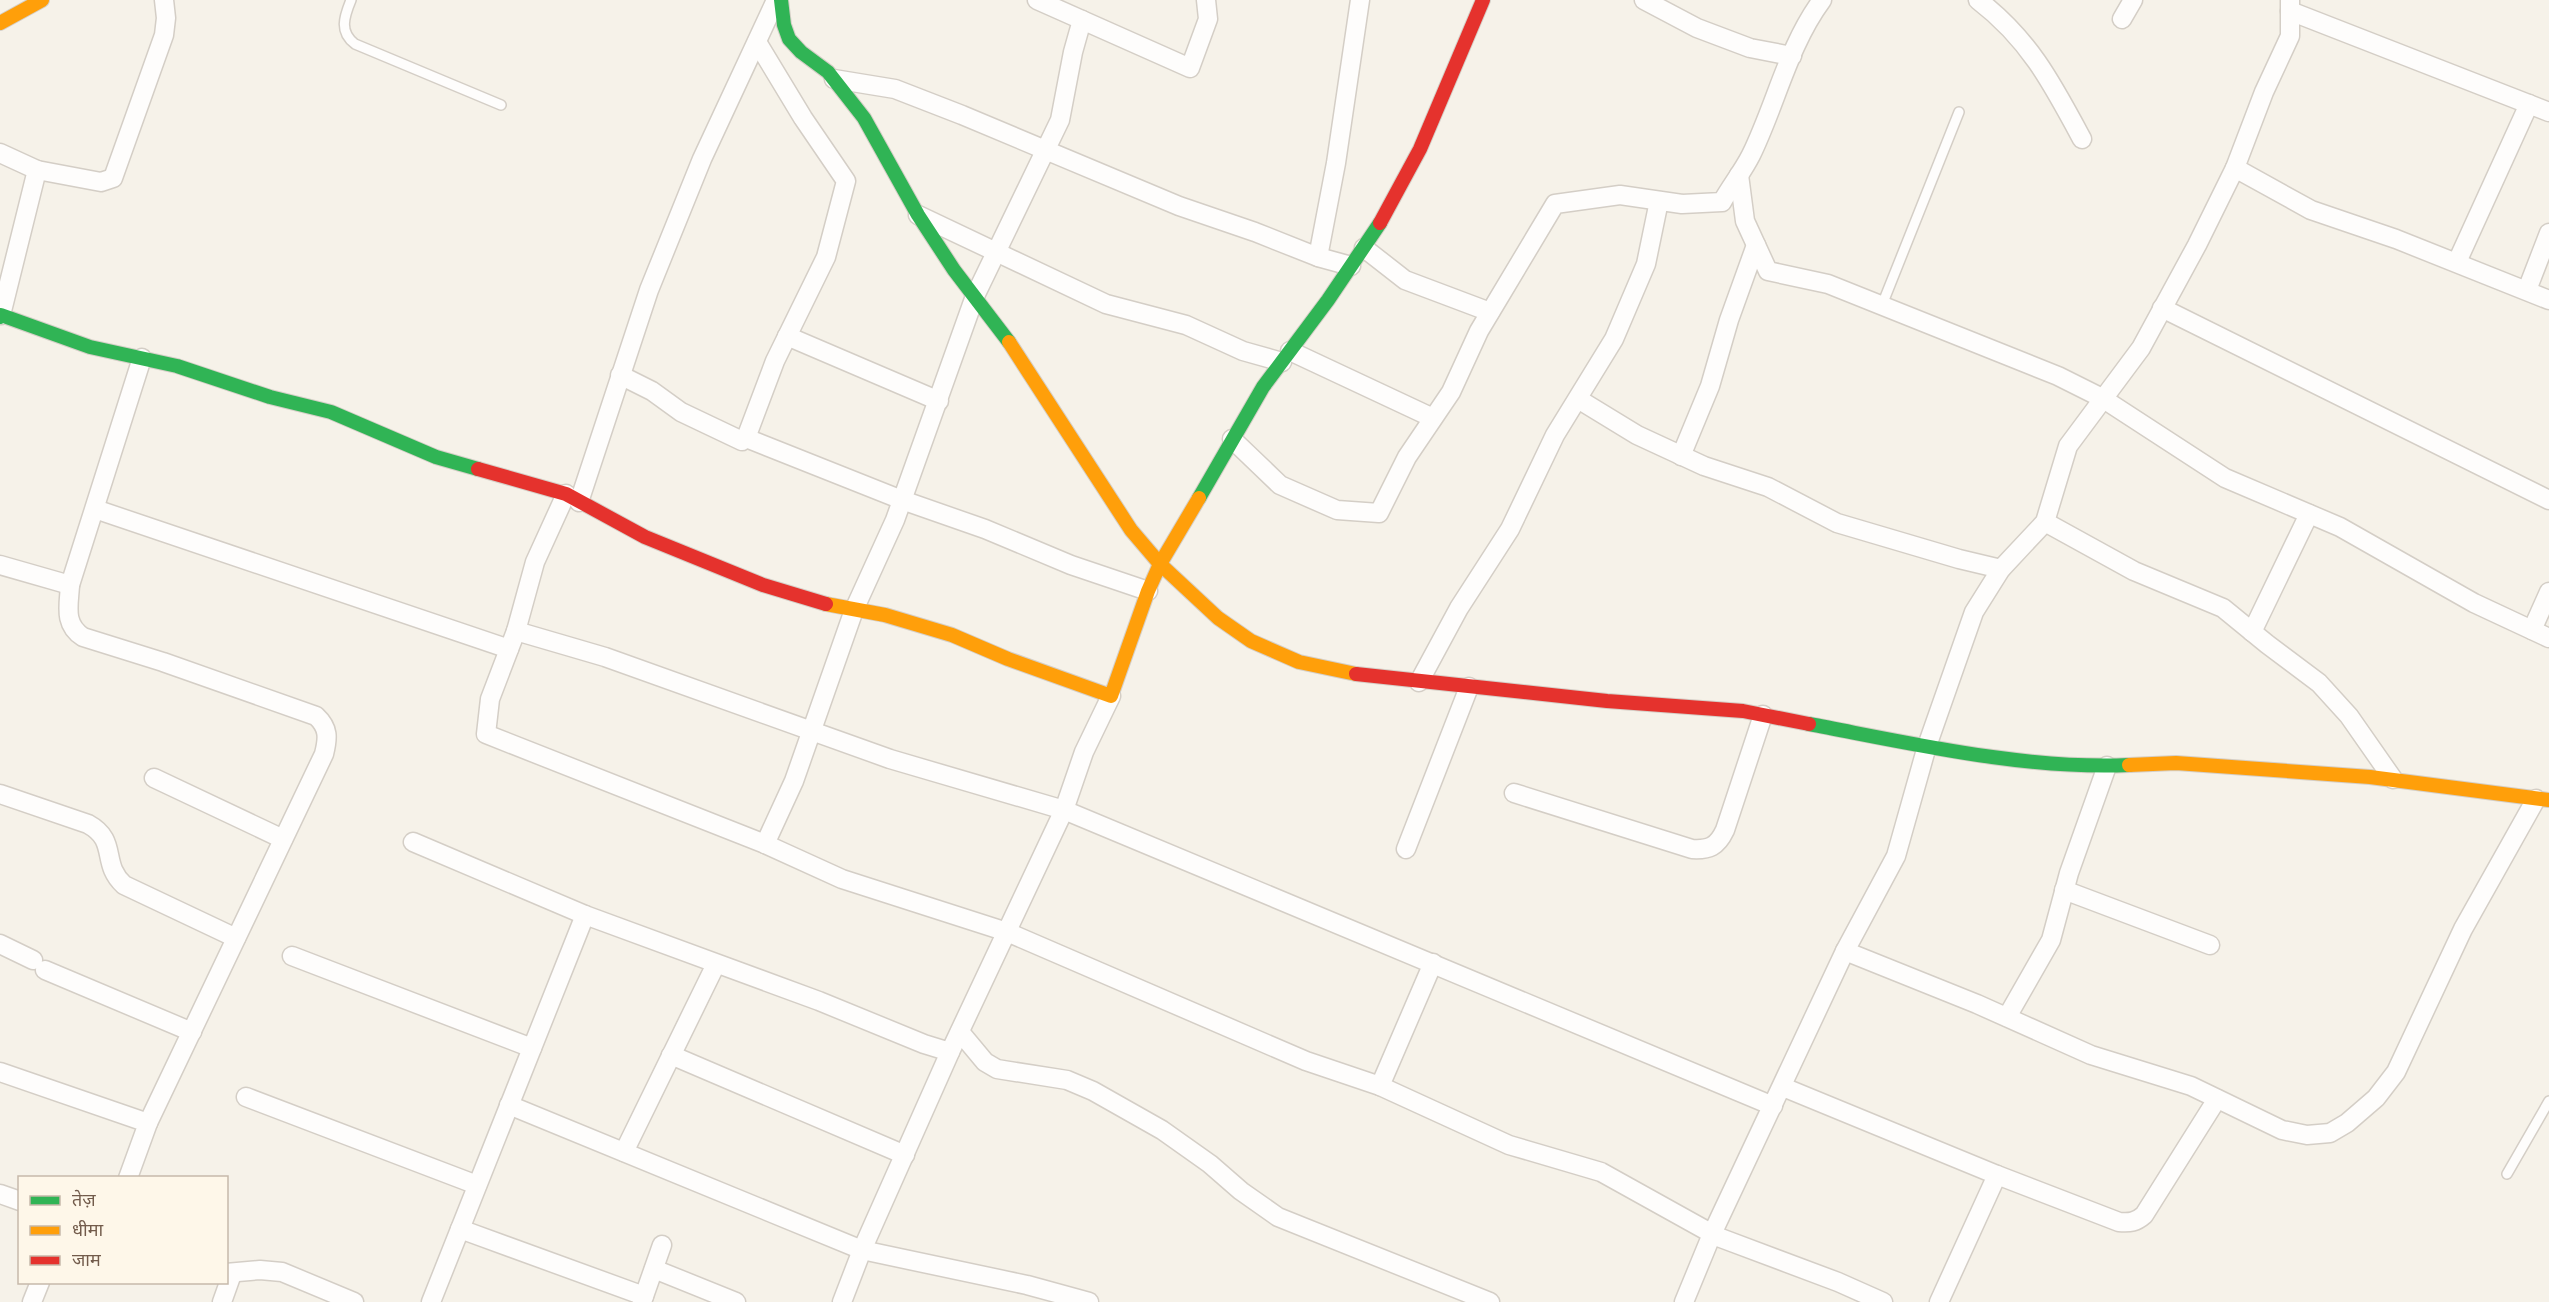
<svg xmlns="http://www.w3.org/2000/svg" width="2549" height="1302" font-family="Overpass,'Noto Sans Devanagari',sans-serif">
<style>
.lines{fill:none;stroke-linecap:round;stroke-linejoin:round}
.lane-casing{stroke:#d4cec6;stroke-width:12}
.street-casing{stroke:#d4cec6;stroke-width:21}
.fast-casing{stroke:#d5cfc7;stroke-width:16}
.slow-casing{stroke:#d5cfc7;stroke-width:16}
.jam-casing{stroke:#d5cfc7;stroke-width:16}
.lane{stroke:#fefdfc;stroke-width:9}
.street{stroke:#fefdfc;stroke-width:18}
.fast{stroke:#30b455;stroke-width:14}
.slow{stroke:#ff9f0a;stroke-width:14}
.jam{stroke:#e5322d;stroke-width:14}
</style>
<rect width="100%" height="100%" fill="#f6f2e9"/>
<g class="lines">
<g class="lane-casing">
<g id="lane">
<path d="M351 0C344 17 339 32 355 44L501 105"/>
<path d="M1882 305 1959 112"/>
<path d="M2507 1174 2549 1101"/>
</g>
</g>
<g class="street-casing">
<g id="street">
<path d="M1644 0 1697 28 1750 48 1792 56"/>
<path d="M1978 0C2029 39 2052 83 2082 139"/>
<path d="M2290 0V36L2264 92 2235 168 2311 210 2396 239 2549 300"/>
<path d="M2290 11 2549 112"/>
<path d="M2122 19 2133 0"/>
<path d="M1082 20 1190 68 1208 19 1206 0"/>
<path d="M757 42 803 118 846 181 826 257 775 361 746 438 902 500 985 529 1071 565 1148 591"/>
<path d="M834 79 895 89 962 115 1179 206 1255 232 1318 257 1351 266"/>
<path d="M0 153 37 170 1 315"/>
<path d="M37 170 101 182 113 178 164 35 166 18 164 0"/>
<path d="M1739 175 1745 221 1768 271 1828 284 2058 376 2102 398 2225 478 2340 527 2474 603 2549 638"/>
<path d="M918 215 1106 304 1186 325 1243 351 1282 362"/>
<path d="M1364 248 1405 280 1490 312"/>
<path d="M1318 257 1336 163 1360 0"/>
<path d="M2457 262 2529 104"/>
<path d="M2527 290 2549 233"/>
<path d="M2162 308 2549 500"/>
<path d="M787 336 939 401"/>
<path d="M1290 351 1433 418"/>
<path d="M620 375 652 391 681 412 742 441 746 438"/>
<path d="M1578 399 1637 435 1704 466 1768 487 1837 523 1959 559 2001 569"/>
<path d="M1232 439 1280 485 1337 510 1379 513 1407 457 1451 392 1479 331 1555 204 1620 195 1682 204 1722 202C1731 186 1743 171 1751 155 1776 104 1788 46 1822 0"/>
<path d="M1681 456 1710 386 1729 320 1756 245"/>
<path d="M566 494 535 562 516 631 490 699 486 734 765 844 842 879 1007 932 1306 1061 1380 1086 1509 1145 1601 1172 1718 1237 1838 1282 1883 1302"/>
<path d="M579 502 649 290 702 159 776 0"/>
<path d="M95 509 509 649"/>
<path d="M2045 522 2134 571 2223 608 2267 644 2319 683 2349 716 2393 779"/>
<path d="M0 565 70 585 142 358"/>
<path d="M70 585C69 605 63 624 83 637L163 662 316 716C329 728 328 738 324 754L148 1123"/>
<path d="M2532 630 2549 592"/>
<path d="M516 631 605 657 890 759 1064 810 1773 1106"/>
<path d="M2252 632 2309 514"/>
<path d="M1419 682 1459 608 1510 529 1555 435 1614 339 1646 264 1659 201"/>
<path d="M154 778 283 839"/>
<path d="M1514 793 1692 849C1709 850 1717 847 1725 830L1763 715"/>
<path d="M0 794 88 824C119 841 100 863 124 885L236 938"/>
<path d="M413 842 585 915"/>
<path d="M765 844 794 781 854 610 895 520 975 296 1060 120 1073 52 1082 20 1037 0"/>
<path d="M1406 849 1469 687"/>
<path d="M2064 890 2210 945"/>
<path d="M0 944 33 960"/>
<path d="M1845 951 1977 1004 2091 1055 2191 1086 2282 1130 2307 1135 2330 1133 2347 1123 2376 1098 2396 1072 2463 929 2536 799"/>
<path d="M292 956 532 1048"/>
<path d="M45 970 192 1032"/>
<path d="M2007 1017 2051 940 2069 873 2107 766"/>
<path d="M960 1032 985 1062 997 1069 1067 1080 1093 1091 1162 1130 1210 1164 1241 1191 1278 1217 1490 1302"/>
<path d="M671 1055 905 1155"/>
<path d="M0 1072 148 1123 128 1178"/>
<path d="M1380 1086 1433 963"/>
<path d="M1783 1087 1997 1175 2119 1222C2130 1223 2136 1222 2144 1215L2217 1099"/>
<path d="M246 1097 477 1185"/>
<path d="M509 1105 862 1250 1027 1285 1089 1302"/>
<path d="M624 1152 716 964"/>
<path d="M0 1194 20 1201"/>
<path d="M460 1229 644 1296"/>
<path d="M654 1269 736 1302"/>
<path d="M226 1273 260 1270 282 1272 354 1302"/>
<path d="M32 1302 40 1282"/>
<path d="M222 1302 232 1274"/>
<path d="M431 1302 585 915 819 1001 924 1044 950 1052 1064 810 1084 752 1111 696"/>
<path d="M642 1302 662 1245"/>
<path d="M842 1302 862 1250 950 1052"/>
<path d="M1684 1302 1712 1234 1845 951 1896 856 1927 746 1974 612 2001 569 2045 522 2068 446 2141 348 2197 245 2235 168"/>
<path d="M1939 1302 1997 1175"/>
</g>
</g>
<g class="fast-casing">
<g id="fast">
<path d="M781 0 784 25 789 39 801 52 828 72 864 118 918 215 954 270 1009 342"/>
<path d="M0 317 1 315 90 347 177 366 270 397 331 412 436 457 478 469"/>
<path d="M1199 498 1263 387 1328 300 1380 223"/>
<path d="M1809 724C1910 743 2026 770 2129 765"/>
</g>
</g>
<g class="slow-casing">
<g id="slow">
<path d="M0 23 42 0"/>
<path d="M1009 342 1131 530 1160 564 1218 618 1251 641 1299 662 1356 674"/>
<path d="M826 604 885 615 952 635 1008 659 1111 696 1148 591 1160 564 1199 498"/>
<path d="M2129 765 2176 763 2370 777 2549 800"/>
</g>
</g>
<g class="jam-casing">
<g id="jam">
<path d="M1380 223 1420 149 1483 0"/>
<path d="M478 469 566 494 645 537 763 585 826 604"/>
<path d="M1356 674 1607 701 1743 711 1809 724"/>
</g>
</g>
<use href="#lane" class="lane"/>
<use href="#street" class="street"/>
<use href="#fast" class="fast"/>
<use href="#slow" class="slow"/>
<use href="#jam" class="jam"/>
</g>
<rect x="18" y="1176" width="210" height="108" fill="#fef7e9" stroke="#c6b9aa" stroke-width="1.5"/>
<rect x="30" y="1196" width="30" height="9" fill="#30b455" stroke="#c6b9aa" stroke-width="1.5"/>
<text x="72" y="1206" font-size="18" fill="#725b4b">तेज़</text>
<rect x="30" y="1226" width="30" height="9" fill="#ff9f0a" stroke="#c6b9aa" stroke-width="1.5"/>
<text x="72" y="1236" font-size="18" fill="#725b4b">धीमा</text>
<rect x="30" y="1256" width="30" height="9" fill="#e5322d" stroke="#c6b9aa" stroke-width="1.5"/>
<text x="72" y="1266" font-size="18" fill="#725b4b">जाम</text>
</svg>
